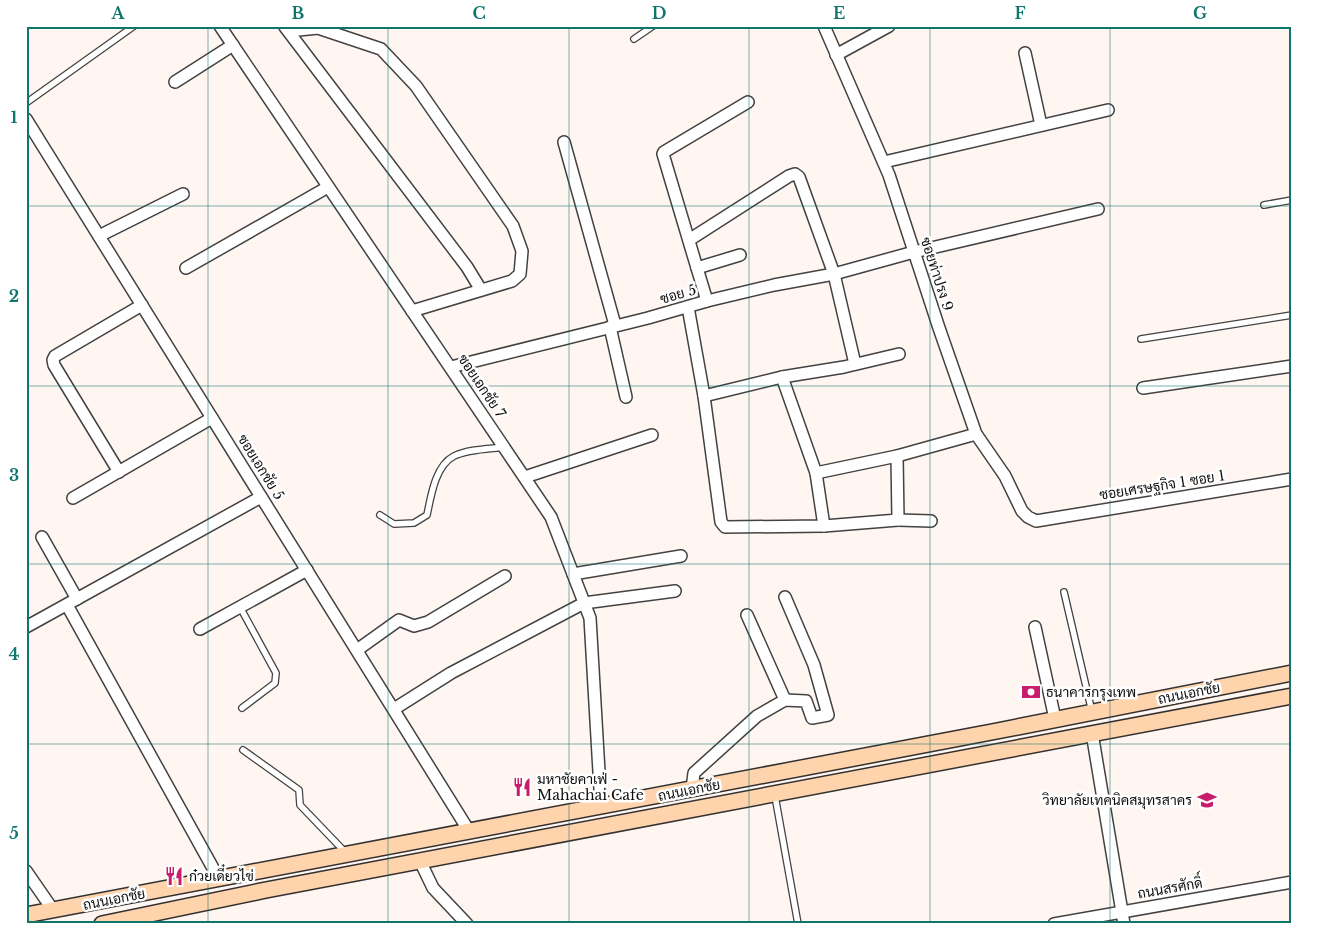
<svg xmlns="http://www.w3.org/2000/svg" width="1318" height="950" font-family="'Libre Baskerville',Sarabun,serif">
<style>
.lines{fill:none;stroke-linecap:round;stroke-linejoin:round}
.lane-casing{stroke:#424242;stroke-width:8}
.street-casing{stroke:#424242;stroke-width:14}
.secondary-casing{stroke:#313131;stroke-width:18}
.lane{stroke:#fff;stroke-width:5.5}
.street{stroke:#fff;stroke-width:11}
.secondary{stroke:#ffd3ac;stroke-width:15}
.grid{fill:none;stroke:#0f766e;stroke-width:1;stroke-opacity:0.55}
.labels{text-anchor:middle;stroke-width:5;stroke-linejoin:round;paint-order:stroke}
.street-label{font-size:14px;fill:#0f0f0f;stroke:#fff}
.poi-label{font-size:14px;fill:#0f0f0f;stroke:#fff;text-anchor:start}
.neatline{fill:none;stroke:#0f766e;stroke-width:2}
.grid-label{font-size:16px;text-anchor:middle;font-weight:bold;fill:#0f766e}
</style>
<rect width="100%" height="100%" fill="#fff6f1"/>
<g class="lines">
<g class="lane-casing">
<g id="lane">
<path d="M634 39 653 26"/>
<path d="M26 103 134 26"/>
<path d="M1264 205 1292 200"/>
<path d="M1141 339 1292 315"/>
<path d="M380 515 394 524 414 523 427 515C431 496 435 466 454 456 469 449 489 449 505 447"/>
<path d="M1064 592 1092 712"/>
<path d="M240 607 276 673 275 683 242 708"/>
<path d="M243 750 299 790 300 805 346 853"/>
<path d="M775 796 798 924"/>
</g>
</g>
<g class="street-casing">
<g id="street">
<path d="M220 26 551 517 590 618 601 806"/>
<path d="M824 26 889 175 939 328 976 434 1005 476 1022 511 1028 517 1036 521 1292 479"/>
<path d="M285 27 467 267 481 290"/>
<path d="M289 31 318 28 381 49 416 86 513 226 522 251 520 274 512 281 412 311"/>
<path d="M1025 53 1041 125"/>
<path d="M836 55 889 26"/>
<path d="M175 82 233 45"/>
<path d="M26 119 469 831"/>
<path d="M564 142 615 325"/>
<path d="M884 162 1108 110"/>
<path d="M99 236 183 194"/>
<path d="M689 240 789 176 795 174 799 177 834 274 855 364"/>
<path d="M740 255 697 268 663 154 664 152 748 102"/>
<path d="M186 268 328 187"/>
<path d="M697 268 707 301"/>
<path d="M688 307 704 396 721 522 725 527 824 526 898 520 897 456"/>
<path d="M610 327 626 397"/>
<path d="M451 367 648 318 707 301 774 285 834 274 914 252 1098 209"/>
<path d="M782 377 816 473 824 526"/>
<path d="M1143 388 1292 366"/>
<path d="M704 396 782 377 844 367 899 354"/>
<path d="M119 472 54 365 53 360 55 356 142 305"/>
<path d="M816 473 897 456 976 434"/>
<path d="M525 477 652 435"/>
<path d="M73 498 212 418"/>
<path d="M898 520 931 521"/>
<path d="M42 537 77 599"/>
<path d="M573 574 681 556"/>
<path d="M67 605 219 879"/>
<path d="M747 615 785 700"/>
<path d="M26 627 261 497"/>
<path d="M1035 627 1055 719"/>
<path d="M200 629 307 570"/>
<path d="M357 650 399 620 414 626 428 622 505 576"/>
<path d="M394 709 451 673 584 603 675 591"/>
<path d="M1092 733 1124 924"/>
<path d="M692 789 694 773 757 716 785 700 806 701 812 718 828 715 814 665 785 597"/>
<path d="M420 861 433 888 467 924"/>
<path d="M26 871 53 910"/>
<path d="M1054 924 1292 882"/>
</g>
</g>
<g class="secondary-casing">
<g id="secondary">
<path d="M26 915 997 731 1292 673"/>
<path d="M102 924 266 890 1292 696"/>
</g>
</g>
<use href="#lane" class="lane"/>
<use href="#street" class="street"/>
<use href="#secondary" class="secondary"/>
</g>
<path class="grid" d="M208 26V924M388 26V924M569 26V924M749 26V924M930 26V924M1110 26V924M26 206H1292M26 386H1292M26 564H1292M26 744H1292"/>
<defs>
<g id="bank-bare" transform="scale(1.5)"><path d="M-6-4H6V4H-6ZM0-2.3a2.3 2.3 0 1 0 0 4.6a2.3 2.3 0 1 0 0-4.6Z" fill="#ca1c6c" stroke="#fff" stroke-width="2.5" paint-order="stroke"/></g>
<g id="restaurant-bare" transform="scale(1.5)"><path d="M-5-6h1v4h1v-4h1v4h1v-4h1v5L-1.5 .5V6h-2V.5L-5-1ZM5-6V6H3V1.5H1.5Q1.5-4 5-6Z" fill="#ca1c6c" stroke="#fff" stroke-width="2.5" paint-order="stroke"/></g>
<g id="university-bare" transform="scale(1.5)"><path d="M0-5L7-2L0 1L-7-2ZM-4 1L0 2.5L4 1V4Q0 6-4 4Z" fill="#ca1c6c" stroke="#fff" stroke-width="2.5" paint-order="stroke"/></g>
</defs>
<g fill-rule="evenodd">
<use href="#bank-bare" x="1031" y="692"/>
<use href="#restaurant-bare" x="522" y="787"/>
<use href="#university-bare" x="1207" y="800"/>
<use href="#restaurant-bare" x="174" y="876"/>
</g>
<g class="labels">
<g class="street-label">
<text transform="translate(937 274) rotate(72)" y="5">ซอยท่าปรง 9</text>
<text transform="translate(678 294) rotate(-16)" y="5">ซอย 5</text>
<text transform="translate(482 386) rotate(56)" y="5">ซอยเอกชัย 7</text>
<text transform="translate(261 467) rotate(58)" y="5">ซอยเอกชัย 5</text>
<text transform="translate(1162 485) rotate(-9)" y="5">ซอยเศรษฐกิจ 1 ซอย 1</text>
<text transform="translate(1189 693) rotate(-11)" y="5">ถนนเอกชัย</text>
<text transform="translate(689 790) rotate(-11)" y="5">ถนนเอกชัย</text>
<text transform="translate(1170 888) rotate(-10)" y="5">ถนนสรศักดิ์</text>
<text transform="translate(114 899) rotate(-11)" y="5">ถนนเอกชัย</text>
</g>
<g class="poi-label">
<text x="1046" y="697">ธนาคารกรุงเทพ</text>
<text x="537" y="784">มหาชัยคาเฟ่ -<tspan x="537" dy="16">Mahachai Cafe</tspan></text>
<text x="1192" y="805" text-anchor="end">วิทยาลัยเทคนิคสมุทรสาคร</text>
<text x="189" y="881">ก๋วยเดี๋ยวไข่</text>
</g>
</g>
<rect width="1318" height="950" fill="none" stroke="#ffffff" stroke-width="55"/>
<rect x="28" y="28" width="1262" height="894" class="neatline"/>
<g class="grid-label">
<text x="118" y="19">A</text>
<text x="298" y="19">B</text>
<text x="479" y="19">C</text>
<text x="659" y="19">D</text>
<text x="839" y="19">E</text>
<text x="1020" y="19">F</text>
<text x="1200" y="19">G</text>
<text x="14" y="123">1</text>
<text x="14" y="302">2</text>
<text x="14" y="481">3</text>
<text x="14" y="660">4</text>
<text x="14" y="839">5</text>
</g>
</svg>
